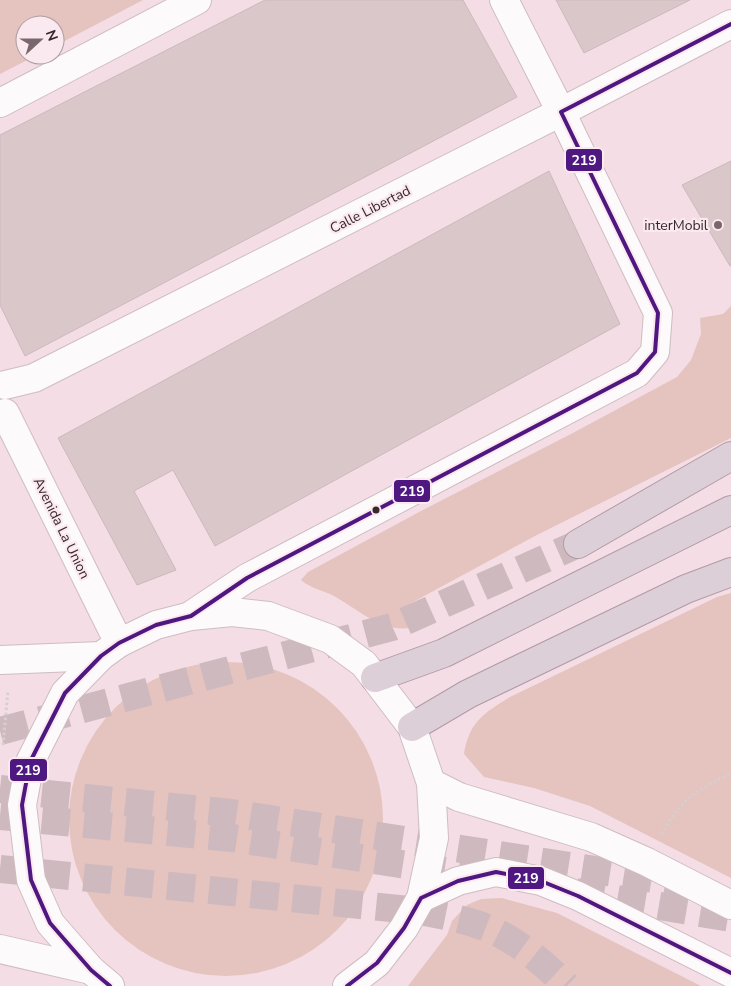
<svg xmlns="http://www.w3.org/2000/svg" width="731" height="986" font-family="'Nunito Sans',sans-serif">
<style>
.green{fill:#e5c3be}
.building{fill:#d9c7ca;stroke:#cbb9bc}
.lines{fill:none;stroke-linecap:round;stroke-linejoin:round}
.highway-tunnel{stroke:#ceb9bf;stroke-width:28;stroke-dasharray:28 14;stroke-linecap:butt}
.minor-casing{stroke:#cebdc2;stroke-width:30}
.highway-casing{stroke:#b19aa6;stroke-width:30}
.path{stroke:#d6cfd1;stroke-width:3;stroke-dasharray:2.5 2.5;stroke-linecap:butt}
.minor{stroke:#fdfafb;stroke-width:28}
.highway{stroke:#ddcfd7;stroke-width:28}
.bus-1-casing{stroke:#fae9ee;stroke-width:8}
.bus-1{stroke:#4f1780;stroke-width:4}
.poi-dot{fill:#7a676d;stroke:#fae9ee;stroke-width:2}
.bus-dot{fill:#38282d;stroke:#fae9ee;stroke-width:2}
.labels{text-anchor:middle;stroke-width:4.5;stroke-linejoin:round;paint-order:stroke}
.street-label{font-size:14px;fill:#38282d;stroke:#fae9ee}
.poi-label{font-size:14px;fill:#38282d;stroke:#fae9ee;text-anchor:end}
.line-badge{stroke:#fae9ee;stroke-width:2}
.badge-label{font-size:14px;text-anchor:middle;font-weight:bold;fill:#fff}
</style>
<rect width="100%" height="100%" fill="#f4dde4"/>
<g class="green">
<path d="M0 0H143L55 46V25H25V55H37L0 74Z"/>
<path d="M731 306V438L535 536 402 608 410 628C379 632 359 609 332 595 322 590 310 588 301 580L308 572 421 511 571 434 677 377 691 360 701 334 700 318 723 314Z"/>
<path d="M731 593V878L590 806 534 788 484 777 464 754C469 722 484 713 510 697L717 597Z"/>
<circle cx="226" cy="819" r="157"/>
<path d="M502 898 557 913 701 986H408L447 935 452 921 467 905 481 899Z"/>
</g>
<g class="building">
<path d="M265 0H463L517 97 25 356 0 305V135Z"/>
<path d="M556 0H690L584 53Z"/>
<path d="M731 161V266H730L682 185Z"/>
<path d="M549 171 620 324 215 546 173 470 134 491 176 570 137 585 58 438Z"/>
</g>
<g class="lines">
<g class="highway-tunnel">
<path d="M0 731 392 627 578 544"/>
<path d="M0 789 231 813 685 884"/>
<path d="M0 816 232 838 484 877"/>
<path d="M0 869 420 911C439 915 458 918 476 924 512 935 541 961 567 986"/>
<path d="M576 892 731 918"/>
</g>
<g class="minor-casing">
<g id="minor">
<path d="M0 103 197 0"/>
<path d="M5 385 34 378 561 112 731 24"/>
<path d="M5 413 119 643"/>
<path d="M193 614 247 578 637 373 655 352 658 313 561 112 504 0"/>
<path d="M0 660 101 656"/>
<path d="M431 783 459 797 591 837 647 862 731 905"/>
<path d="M421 898 458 881 496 872 541 881 578 896 731 973"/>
<path d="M0 949 91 970"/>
<path d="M110 986 91 970 50 923 31 880 22 805 30 762 65 693 101 656 119 643 156 625 191 616 232 612 268 616 330 639 364 664 412 727 431 783 434 838 421 898 404 928 377 963 347 986"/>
</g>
</g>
<g class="highway-casing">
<g id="highway">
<path d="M578 544 731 456"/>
<path d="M375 678 444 653 731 510"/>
<path d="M412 727 468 694 686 589 731 572"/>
</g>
</g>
<g class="path">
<path d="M3 745 8 691"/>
<path d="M661 834C679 803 698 787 731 774"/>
</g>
<use href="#minor" class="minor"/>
<use href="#highway" class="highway"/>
<g class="bus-1-casing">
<g id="bus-1">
<path d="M110 986 91 970 50 923 31 880 22 805 30 762 65 693 101 656 119 643 156 625 191 616 247 578 637 373 655 352 658 313 561 112 731 24"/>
<path d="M347 986 377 963 404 928 421 898 458 881 496 872 541 881 578 896 731 973"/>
</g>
</g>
<use href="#bus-1" class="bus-1"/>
</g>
<circle class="poi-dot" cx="718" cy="225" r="5"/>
<circle class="bus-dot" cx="376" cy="510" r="4.5"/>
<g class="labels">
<g class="street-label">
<text transform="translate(370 209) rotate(-27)" y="5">Calle Libertad</text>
<text transform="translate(62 528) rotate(64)" y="5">Avenida La Union</text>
</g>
<g class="poi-label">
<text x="708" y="230">interMobil</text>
</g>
</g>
<g class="line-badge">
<rect x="565" y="148" width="38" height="24" rx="5" fill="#4f1780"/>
<rect x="393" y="479" width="38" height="24" rx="5" fill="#4f1780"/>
<rect x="9" y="758" width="39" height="24" rx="5" fill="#4f1780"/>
<rect x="507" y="866" width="38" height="24" rx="5" fill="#4f1780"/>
</g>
<g class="badge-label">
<text x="584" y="165">219</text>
<text x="412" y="496">219</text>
<text x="28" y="775">219</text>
<text x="526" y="883">219</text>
</g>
<g transform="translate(40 40) rotate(69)"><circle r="24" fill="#fae9ee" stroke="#ac9ca1"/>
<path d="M0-4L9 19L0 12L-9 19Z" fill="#7a676d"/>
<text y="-8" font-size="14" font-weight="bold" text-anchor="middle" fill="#38282d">N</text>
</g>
</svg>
